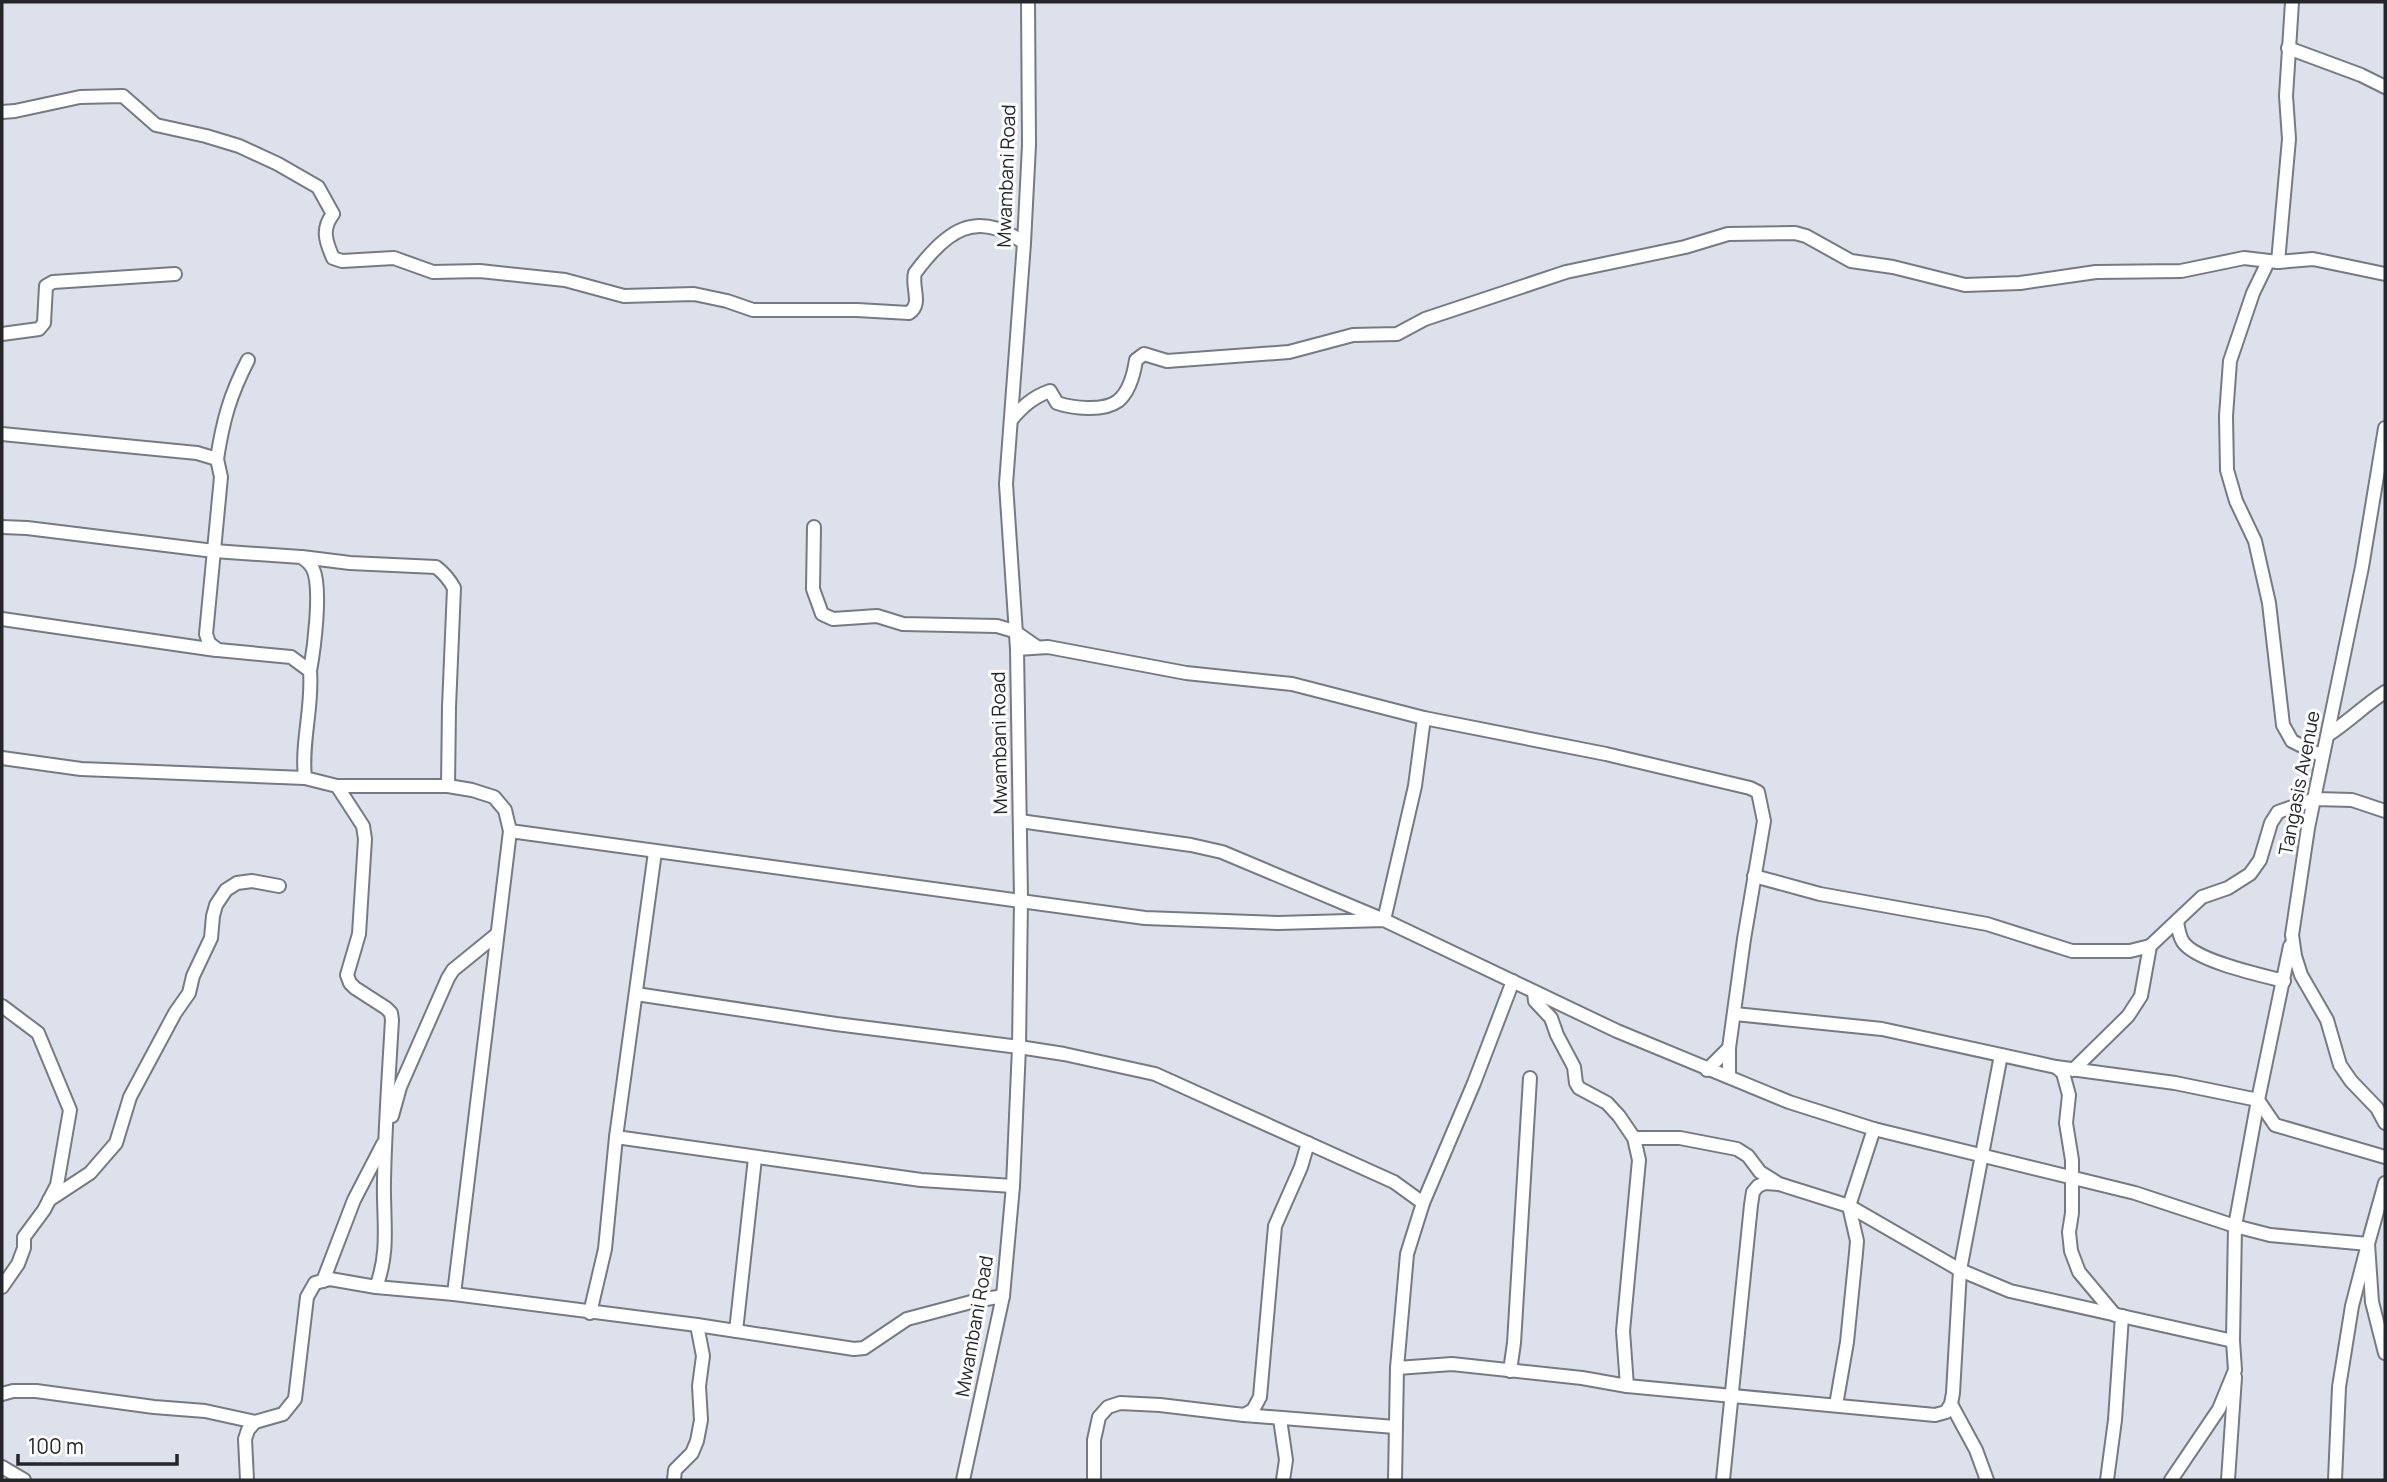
<svg xmlns="http://www.w3.org/2000/svg" width="2387" height="1482" font-family="Manrope,sans-serif">
<style>
.lines{fill:none;stroke-linecap:round;stroke-linejoin:round}
.minor-casing{stroke:#767a83;stroke-width:16}
.minor{stroke:#fff;stroke-width:12}
.labels{text-anchor:middle;stroke-width:6;stroke-linejoin:round;paint-order:stroke}
.street-label{font-size:19px;fill:#25262a;stroke:#fff}
</style>
<rect width="100%" height="100%" fill="#dde1eb"/>
<g class="lines">
<g class="minor-casing">
<g id="minor">
<path d="M2288 48 2361 75 2385 87"/>
<path d="M2 112 15 111 80 97 123 96 156 125 206 136 239 146 278 164 318 187 333 214C321 229 326 242 333 258L342 261 394 258 433 272 480 271 565 280 624 296 694 294 727 301 753 310H857L909 313C923 304 911 287 915 273 946 231 976 208 1024 243"/>
<path d="M2268 262 2253 293 2230 361 2226 416 2227 470 2236 501 2255 541 2269 603 2283 725 2292 741 2322 756"/>
<path d="M2278 262 2289 139 2286 96 2292 2"/>
<path d="M2 334 39 329 44 323 46 286 53 282 175 274"/>
<path d="M1011 420C1023 406 1033 397 1050 391L1057 403C1072 408 1103 412 1118 401 1129 392 1134 373 1136 360L1144 354 1167 361 1289 352 1353 335 1397 334 1425 319 1566 272 1685 247 1728 234 1795 233 1806 236 1851 261 1893 267 1965 285 2020 283 2096 272 2181 271 2244 258 2278 262 2313 259 2385 274"/>
<path d="M2385 428 2362 567 2308 828 2292 935 2295 956 2301 975 2327 1020 2340 1065 2351 1081 2377 1108 2385 1123"/>
<path d="M2 434 197 453 217 459 221 477 206 634 209 643 218 650 291 657 310 671C313 707 301 742 305 778L337 786H448L472 790 494 797 505 810 510 831 454 1294"/>
<path d="M217 459C223 420 230 395 248 360"/>
<path d="M2 527 27 528 214 551 301 557C306 560 310 563 313 569 322 588 314 649 310 671"/>
<path d="M814 527 813 589 822 614 833 619 877 616 903 624 997 626 1014 631 1037 647"/>
<path d="M302 557 350 563 436 567C444 573 449 579 454 588L449 707 448 786"/>
<path d="M2 619 216 650"/>
<path d="M1017 649 1048 647 1186 673 1292 684 1424 718 1606 754 1750 788 1758 792 1764 821 1744 939 1729 1048V1077"/>
<path d="M2328 735C2348 722 2365 705 2385 692"/>
<path d="M2 758 81 769 305 778"/>
<path d="M337 786 363 826 365 839 359 934 347 975 350 983 355 988 386 1008 391 1013 392 1020C389 1073 385 1127 384 1181 383 1218 390 1251 376 1287"/>
<path d="M1020 821 1191 845 1222 852 1384 920 1415 786 1424 718"/>
<path d="M510 831 1145 918 1278 923 1384 920 1617 1031 1789 1102 1874 1129 2135 1193 2235 1226 2270 1235 2368 1244 2352 1306 2339 1387 2335 1480"/>
<path d="M1754 876 1820 894 1987 924 2072 951H2130L2150 946"/>
<path d="M2177 921C2178 928 2179 936 2183 942 2196 961 2260 975 2284 981"/>
<path d="M1534 992 1535 1001 1551 1018 1557 1035 1574 1067 1576 1083 1579 1088 1607 1103 1619 1116 1634 1138 1639 1160 1623 1331 1627 1386"/>
<path d="M636 994 836 1024 1019 1047 1064 1054 1155 1074 1394 1182 1423 1203 1407 1254 1397 1368 1395 1480"/>
<path d="M2 1006 38 1033 70 1110 57 1185 44 1210 24 1237V1248L18 1264 2 1287"/>
<path d="M1735 1014 1882 1029 2056 1067 2175 1083 2258 1100 2275 1125 2385 1157"/>
<path d="M2056 1067 2063 1073 2069 1095 2066 1123 2072 1160V1213L2069 1232 2071 1251 2079 1272 2115 1315"/>
<path d="M1707 1070 1729 1048"/>
<path d="M2073 1070 2128 1016 2141 996 2150 946 2202 897 2228 888 2250 874 2260 860 2271 823 2278 812 2315 799 2352 800 2385 811"/>
<path d="M392 1116 400 1087 448 978 453 970 496 935"/>
<path d="M616 1137 921 1180 1013 1186"/>
<path d="M1634 1138H1680L1737 1149 1748 1156 1760 1172 1776 1182"/>
<path d="M2385 1183 2368 1244 2372 1302 2385 1353"/>
<path d="M49 1200 90 1173 116 1143 130 1097 175 1013 189 993 193 976 211 938 213 916 216 905 226 890 237 883 252 881 279 886"/>
<path d="M1423 1203 1474 1083 1513 981"/>
<path d="M323 1281 354 1200 383 1144"/>
<path d="M590 1313 605 1249 616 1137 655 852"/>
<path d="M736 1331 755 1158"/>
<path d="M1397 1368 1452 1364 1582 1378 1627 1386 1935 1415 1946 1412 1951 1404 1953 1393 1960 1270 2001 1055"/>
<path d="M1510 1371 1514 1343 1530 1078"/>
<path d="M2 1394 13 1391H36L154 1407 205 1411 255 1422"/>
<path d="M1951 1404 1976 1450 1987 1480"/>
<path d="M1836 1405 1847 1342 1856 1253 1857 1241 1849 1206 1874 1129"/>
<path d="M1244 1415 1253 1410 1260 1397 1275 1226 1301 1167 1308 1143"/>
<path d="M1280 1419 1286 1460 1283 1480"/>
<path d="M2 1467 24 1480"/>
<path d="M247 1480 245 1439 248 1430 255 1422 283 1414 295 1399 307 1297 315 1283 330 1279 376 1287 454 1294 697 1325 854 1349 864 1348 907 1319 975 1301 1003 1296"/>
<path d="M674 1480 675 1470 692 1453 697 1441 701 1420 699 1386 703 1356 697 1325"/>
<path d="M963 1480 1003 1296 1013 1186 1019 1047 1021 899 1017 649 1006 484 1024 243 1029 145 1028 2"/>
<path d="M1094 1480V1440L1099 1417 1108 1407 1120 1403 1160 1405 1244 1415 1395 1427"/>
<path d="M1723 1480 1751 1205 1753 1192 1758 1186 1765 1183 1779 1184 1849 1206 1960 1270 2010 1291 2233 1341"/>
<path d="M2107 1480 2115 1420 2122 1316"/>
<path d="M2171 1480 2219 1409 2235 1370 2233 1341 2235 1226 2258 1100 2290 946"/>
<path d="M2228 1480 2235 1377"/>
</g>
</g>
<use href="#minor" class="minor"/>
</g>
<g class="labels">
<g class="street-label">
<text transform="translate(1006 176) rotate(-88)" y="7">Mwambani Road</text>
<text transform="translate(999 743) rotate(-91)" y="7">Mwambani Road</text>
<text transform="translate(2299 783) rotate(-79)" y="7">Tangasis Avenue</text>
<text transform="translate(974 1326) rotate(-80)" y="7">Mwambani Road</text>
</g>
</g>
<rect width="2387" height="1482" fill="none" stroke="#25262a" stroke-width="7"/>
<path d="M18 1454v10h159v-10" fill="none" stroke="#25262a" stroke-width="3.5"/>
<text x="28" y="1454" font-size="21" fill="#25262a" stroke="#ffffff" stroke-width="5" paint-order="stroke">100 m</text>
</svg>
